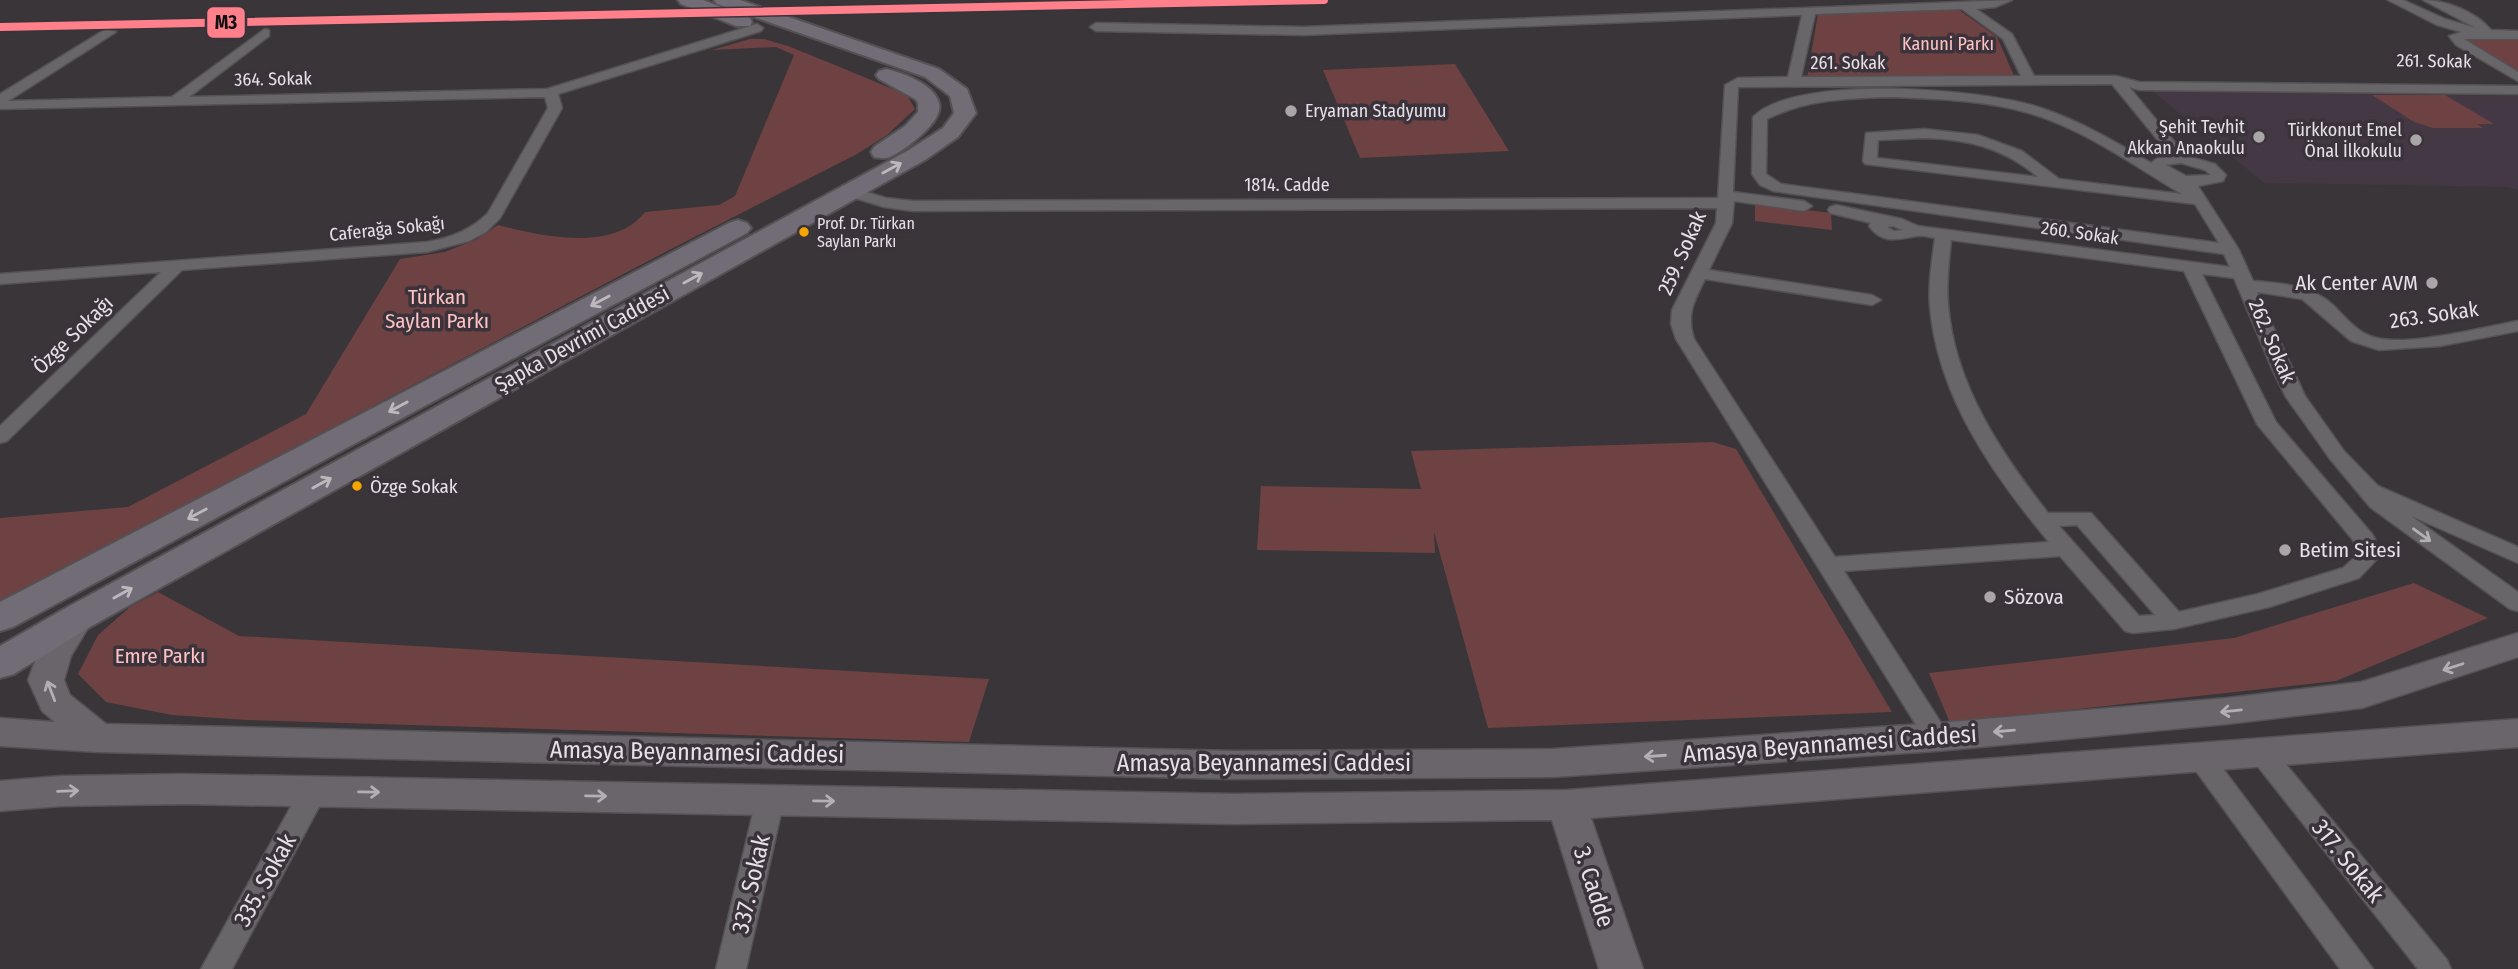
<svg xmlns="http://www.w3.org/2000/svg" width="2518" height="969" font-family="'Fira Sans Condensed',sans-serif">
<style>
.built{fill:#433843}
.green{fill:#6e4243}
.lines{fill:none;stroke-linecap:round;stroke-linejoin:round}
.street-casing{stroke:#545154;stroke-width:3}
.secondary-casing{stroke:#545154;stroke-width:3}
.primary-casing{stroke:#545154;stroke-width:4}
.street{fill:#696669;fill-rule:evenodd}
.secondary{fill:#69656b;fill-rule:evenodd}
.primary{fill:#716c75;fill-rule:evenodd}
.metro-1-casing{stroke:#3b333b;stroke-width:11}
.metro-1{stroke:#ff808a;stroke-width:8}
.oneway{stroke:#bdb8be}
.oneway2{stroke:#b4b0b4}
.oneway3{stroke:#b4afb5}
.poi-dot{fill:#a9a5a9;stroke:#3b333b;stroke-width:2.5}
.bus-dot{fill:#f7a600;stroke:#3b333b;stroke-width:2.5}
.labels{text-anchor:middle;stroke-width:7;stroke-linejoin:round;paint-order:stroke}
.far-bus-label{font-size:16px;fill:#e6e1e6;stroke:#3b333b;text-anchor:start}
.far-park-label{font-size:18px;fill:#fec2c2;stroke:#3b333b}
.far-street-label{font-size:18px;fill:#e6e1e6;stroke:#3b333b}
.far-poi-label{font-size:18px;fill:#e6e1e6;stroke:#3b333b;text-anchor:end}
.bus-label{font-size:19px;fill:#e6e1e6;stroke:#3b333b;text-anchor:start}
.street-label{font-size:21px;fill:#e6e1e6;stroke:#3b333b}
.poi-label{font-size:21px;fill:#e6e1e6;stroke:#3b333b;text-anchor:start}
.park-label{font-size:21px;fill:#fec2c2;stroke:#3b333b}
.near-street-label{font-size:24px;fill:#e6e1e6;stroke:#3b333b}
.line-badge{stroke:#3b333b;stroke-width:2.5}
.pale-badge-label{font-size:19px;text-anchor:middle;font-weight:bold;fill:#111}
</style>
<rect width="100%" height="100%" fill="#393539"/>
<path class="built" d="M2151 90 2518 96V190L2508 187 2264 183Z"/>
<g class="green">
<path d="M1956 8 1997 37 2015 78H1807L1818 14Z"/>
<path d="M2461 38H2518V73Z"/>
<path d="M750 39H764L788 46 835 65 907 95 915 109 887 135 857 154 673 248 0 602V518L128 507 306 414 400 259 445 252 477 239 498 225C541 236 613 253 645 212L719 205 735 196 794 55 776 47 712 50Z"/>
<path d="M1455 64 1509 151 1360 158 1323 70Z"/>
<path d="M2372 95H2445L2494 124H2477L2483 128H2433L2414 122Z"/>
<path d="M1755 204 1831 213 1832 230 1755 221Z"/>
<path d="M1713 442 1736 449 1892 712 1488 728 1434 532 1435 553 1257 550 1261 486 1421 489 1411 451Z"/>
<path d="M2414 583 2488 618 2336 681 1950 723 1929 673 2234 638Z"/>
<path d="M158 592 239 636 989 679 969 742 248 720 172 715 106 702 78 674 98 635 130 607Z"/>
</g>
<g class="lines">
<g class="street-casing">
<g id="street">
<path d="M2012 0 1995 7 1976 9 2012 34 2034 76H2116L2139 82 2518 86V94L2139 90 2129 87 2186 156 2215 164 2226 175 2223 181 2198 186 2239 250 2253 281C2281 283 2311 285 2333 305 2344 316 2355 330 2370 336 2402 349 2483 327 2518 321V331L2440 346 2379 350 2351 341 2302 299 2257 292 2305 396 2344 451 2378 486 2518 547V563L2411 516 2518 592V611L2510 609 2370 507 2330 459 2286 397 2273 371 2234 278 2202 274 2276 422 2372 534 2375 539 2377 559 2359 578 2269 607 2174 629 2133 633 2125 631 2060 556 1844 571 1950 737 1946 744 1937 747 1928 744 1676 339 1671 324 1672 310 1716 223 1717 208 913 211 884 207 845 195 842 192 850 187 886 198 913 201 1718 198 1725 85 1738 78 1788 77 1802 15 1303 35 1096 31 1090 27 1096 23 1303 27ZM1962 9 2003 39 2021 76 1801 77 1815 14ZM2112 84 2170 155 2159 157 2151 163C2116 142 2080 121 2041 108 1986 89 1796 73 1753 117L1752 174 1760 185 1773 191 2224 254 2230 267 1918 226 1902 219 1836 205 1830 207 1828 210 1830 213 1871 223 1869 226C1883 245 1898 239 1917 236 1922 235 1929 237 1935 238 1932 261 1928 284 1930 307 1938 397 1993 475 2049 542L1835 557 1694 339C1686 315 1694 301 1705 279L1872 305 1881 300 1872 295 1709 270 1732 223 1734 201 1804 211 1812 206 1804 201 1733 192 1738 87ZM1894 97C1939 99 1985 100 2029 113 2084 129 2133 165 2182 194L2059 179 2022 151 1978 135 1924 129 1866 133 1863 161 1865 164 2195 204 2219 243 1781 184 1766 174 1767 119C1807 99 1850 98 1894 97ZM1924 138C1968 139 2004 148 2038 177L1877 158 1878 140ZM2181 163 2205 170 2211 175 2186 176 2166 165ZM1893 226 1903 230 1894 231 1887 227ZM1951 240 2184 271 2257 424 2353 540 2355 557 2343 568 2258 594 2179 612 2091 513H2048C2000 452 1954 383 1948 304 1946 283 1949 261 1951 240ZM2077 525 2155 615 2139 616 2059 526Z"/>
<path d="M2388 0H2403L2445 19 2476 28 2423 0C2446 0 2476 12 2491 30L2518 31V39H2464L2518 72V81L2456 45 2449 36 2462 32 2437 25Z"/>
<path d="M757 24 763 28 761 31 558 94 562 108 500 218 486 232 469 241 427 252 182 270 7 441 0 443V426L161 272 0 284V274L427 242C451 238 471 230 488 213L548 108 545 97 0 109V94L106 29 116 32 8 101 172 97 265 29 269 30V36L189 97 547 89Z"/>
<path d="M2261 742 2270 745 2447 960 2451 969H2418L2252 759 2248 752 2252 745Z"/>
<path d="M2200 747 2209 750 2373 969H2340L2191 764 2187 757 2191 750Z"/>
<path d="M314 780 324 783 328 790 232 969H201L304 783Z"/>
<path d="M770 789 780 792 784 800 746 969H716L756 800 760 792Z"/>
</g>
</g>
<g class="secondary-casing">
<g id="secondary">
<path d="M77 607 89 610 94 618 71 656 64 680 70 695 106 724 1234 751 1553 749 1937 723 2227 698 2361 682 2518 633V657L2362 708 2227 724 1937 751 1553 777 1234 779 98 752 0 746V718L55 722 42 711 28 680 37 656 65 610Z"/>
<path d="M2518 719V747L1591 818 1643 969H1599L1552 820 1233 824 183 804 61 806 0 811V781L61 776 183 774 1233 794 1567 790Z"/>
</g>
</g>
<g class="primary-casing">
<g id="primary">
<path d="M678 0H703L750 18 752 22 750 26H736L681 4Z"/>
<path d="M714 0H740L939 69 967 89 976 113 958 137 925 160 90 627 14 674 0 678V646L64 609 909 150 943 128 954 113 950 96 925 77 717 4Z"/>
<path d="M886 69C903 73 934 84 939 103 945 121 904 151 890 157 884 159 879 158 874 157L871 152 874 147 905 126 918 112V103L915 99 879 79 876 75 879 71Z"/>
<path d="M738 220 747 223 751 228 747 233 13 627 0 631V602L729 223Z"/>
</g>
</g>
<use href="#street" class="street"/>
<use href="#secondary" class="secondary"/>
<use href="#primary" class="primary"/>
<g class="metro-1-casing">
<path id="metro-1" d="M0 27 1324 0"/>
</g>
<use href="#metro-1" class="metro-1"/>
</g>
<defs><path id="oneway-shaft" d="M-6 0H5M1.5-3L5.5 0L1.5 3" fill="none" stroke-width="1.6" stroke-linecap="round" stroke-linejoin="round" transform="scale(1.75)"/></defs>
<g class="oneway">
<use href="#oneway-shaft" transform="translate(892 168) rotate(-29)"/>
<use href="#oneway-shaft" transform="translate(693 278) rotate(-29)"/>
<use href="#oneway-shaft" transform="translate(600 301) rotate(152)"/>
<use href="#oneway-shaft" transform="translate(398 407) rotate(152)"/>
<use href="#oneway-shaft" transform="translate(322 483) rotate(-29)"/>
<use href="#oneway-shaft" transform="translate(197 514) rotate(152)"/>
<use href="#oneway-shaft" transform="translate(123 593) rotate(-29)"/>
</g>
<use class="oneway2" href="#oneway-shaft" transform="translate(2422 535) rotate(36)"/>
<g class="oneway3">
<use href="#oneway-shaft" transform="translate(2453 667) rotate(162)"/>
<use href="#oneway-shaft" transform="translate(51 691) rotate(-111)"/>
<use href="#oneway-shaft" transform="translate(2231 711) rotate(174)"/>
<use href="#oneway-shaft" transform="translate(2004 731) rotate(175)"/>
<use href="#oneway-shaft" transform="translate(1655 756) rotate(176)"/>
<use href="#oneway-shaft" transform="translate(68 791) rotate(-2)"/>
<use href="#oneway-shaft" transform="translate(369 792) rotate(1)"/>
<use href="#oneway-shaft" transform="translate(596 796) rotate(1)"/>
<use href="#oneway-shaft" transform="translate(824 801) rotate(1)"/>
</g>
<g class="poi-dot">
<circle cx="1291" cy="111" r="7"/>
<circle cx="2259" cy="137" r="7"/>
<circle cx="2416" cy="140" r="7"/>
<circle cx="2432" cy="283" r="7"/>
<circle cx="2285" cy="550" r="7"/>
<circle cx="1990" cy="597" r="7"/>
</g>
<g class="bus-dot">
<circle cx="804" cy="232" r="6"/>
<circle cx="357" cy="486" r="6"/>
</g>
<g class="labels">
<g class="far-bus-label">
<text x="817" y="229">Prof. Dr. Türkan<tspan x="817" dy="18">Saylan Parkı</tspan></text>
</g>
<g class="far-park-label">
<text x="1948" y="50">Kanuni Parkı</text>
</g>
<g class="far-street-label">
<text transform="translate(2434 61) rotate(1)" y="6">261. Sokak</text>
<text x="1848" y="69">261. Sokak</text>
<text transform="translate(273 79) rotate(-1)" y="6">364. Sokak</text>
<text x="1287" y="191">1814. Cadde</text>
<text transform="translate(387 229) rotate(-6)" y="6">Caferağa Sokağı</text>
<text transform="translate(2080 233) rotate(8)" y="6">260. Sokak</text>
</g>
<g class="far-poi-label">
<text x="1305" y="117" text-anchor="start">Eryaman Stadyumu</text>
<text x="2245" y="133">Şehit Tevhit<tspan x="2245" dy="21">Akkan Anaokulu</tspan></text>
<text x="2402" y="136">Türkkonut Emel<tspan x="2402" dy="21">Önal İlkokulu</tspan></text>
</g>
<g class="bus-label">
<text x="370" y="493">Özge Sokak</text>
</g>
<g class="street-label">
<text transform="translate(1682 253) rotate(-66)" y="7">259. Sokak</text>
<text transform="translate(2434 315) rotate(-8)" y="7">263. Sokak</text>
<text transform="translate(73 335) rotate(-44)" y="7">Özge Sokağı</text>
<text transform="translate(582 339) rotate(-29)" y="7">Şapka Devrimi Caddesi</text>
<text transform="translate(2272 341) rotate(67)" y="7">262. Sokak</text>
</g>
<g class="poi-label">
<text x="2418" y="290" text-anchor="end">Ak Center AVM</text>
<text x="2299" y="557">Betim Sitesi</text>
<text x="2004" y="604">Sözova</text>
</g>
<g class="park-label">
<text x="437" y="304">Türkan<tspan x="437" dy="24">Saylan Parkı</tspan></text>
<text x="160" y="663">Emre Parkı</text>
</g>
<g class="near-street-label">
<text transform="translate(1830 744) rotate(-4)" y="8">Amasya Beyannamesi Caddesi</text>
<text transform="translate(697 752) rotate(1)" y="8">Amasya Beyannamesi Caddesi</text>
<text x="1264" y="771">Amasya Beyannamesi Caddesi</text>
<text transform="translate(2348 861) rotate(51)" y="8">317. Sokak</text>
<text transform="translate(265 880) rotate(-61)" y="8">335. Sokak</text>
<text transform="translate(751 884) rotate(-77)" y="8">337. Sokak</text>
<text transform="translate(1594 887) rotate(72)" y="8">3. Cadde</text>
</g>
</g>
<rect class="line-badge" x="206" y="6" width="40" height="33" rx="7" fill="#ff808a"/>
<g class="pale-badge-label">
<text x="226" y="29">M3</text>
</g>
</svg>
